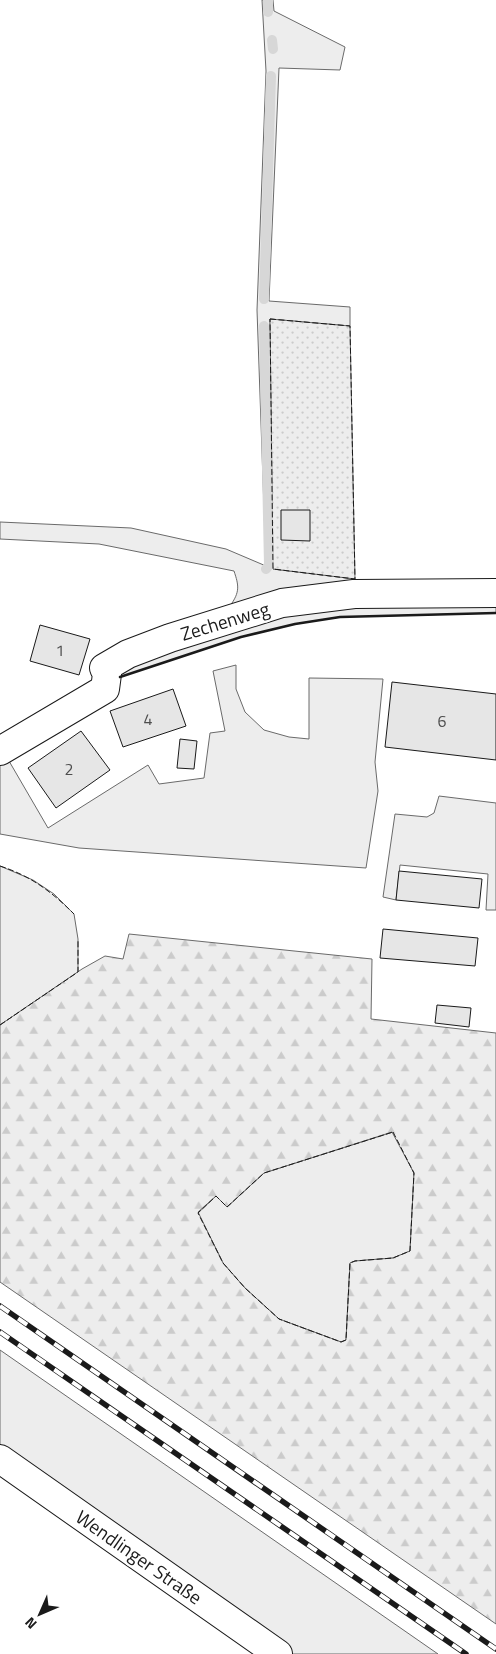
<svg xmlns="http://www.w3.org/2000/svg" width="496" height="1654" font-family="'Titillium Web',sans-serif">
<style>
.green{fill:#ededed;stroke:#6a6a6a}
.forest{fill:url(#forest-firs);stroke:#6a6a6a;fill-rule:evenodd}
.garden{fill:url(#garden-dots);stroke:#6a6a6a}
.lines{fill:none;stroke-linecap:round;stroke-linejoin:round}
.stream{stroke:#d7d7d7;stroke-width:10}
.building{fill:#e6e6e6;stroke:#1a1a1a}
.street-casing{stroke:#1a1a1a;stroke-width:30}
.street{stroke:#fff;stroke-width:28}
.rail-casing{stroke:#1a1a1a;stroke-width:5.5}
.rail{stroke:#fff;stroke-width:4;stroke-dasharray:11;stroke-linecap:butt}
.fence{stroke:#1a1a1a;stroke-width:1;stroke-dasharray:6 2.5;stroke-linecap:butt}
.wall{stroke:#1a1a1a;stroke-width:2.5}
.labels{text-anchor:middle;stroke-width:4;stroke-linejoin:round;paint-order:stroke}
.number-label{font-size:16px;fill:#4d4d4d}
.street-label{font-size:19px;fill:#1a1a1a;stroke:#fff}
</style>
<defs>
<pattern id="forest-firs" width="22" height="20" patternUnits="userSpaceOnUse" patternTransform="scale(1.25)"><rect width="22" height="20" fill="#ededed"/><path d="M5 1l3.5 6h-7zM16 11l3.5 6h-7z" fill="#cbcbcb"/></pattern>
<pattern id="garden-dots" width="8" height="8" patternUnits="userSpaceOnUse" patternTransform="scale(1.25)"><rect width="8" height="8" fill="#ededed"/><path d="M2 2h.1M6 6h.1" fill="none" stroke="#cbcbcb" stroke-width="1.8" stroke-linecap="round"/></pattern>
</defs>
<rect width="100%" height="100%" fill="#fff"/>
<g class="green">
<path d="M262 0H273L274 11 345 47 340 70 279 68 269 301 350 307V326L270 319 273 569 355 579V585H496V613L340 617 295 624 241 637 120 677 118 673 230 606C240 592 239 586 234 571L99 544 0 539V522L131 528 226 549 266 566 257 310 266 71Z"/>
<path d="M236 665V689L245 712 264 730 289 737 309 739V678L383 679 375 762 378 791 366 868 79 848 0 834V761H9L48 828 148 765 159 784 204 778 210 733 225 731 213 671Z"/>
<path d="M439 796 496 803V910H486L488 874 400 865 396 900 383 897 395 814 427 817 434 813Z"/>
<path d="M0 866 33 880 54 894 74 914 78 939V972L0 1025Z"/>
<path d="M393 1132 414 1173 410 1251 393 1258 355 1261 350 1263 346 1340 341 1342 279 1319 245 1288 223 1263 198 1213 216 1196 227 1207 264 1173Z"/>
<path d="M0 1350 438 1654H268L0 1469Z"/>
</g>
<path class="forest" d="M129 934 372 959 371 1019 496 1033V1624L0 1282V1025L82 969 105 956 123 959ZM392 1132 414 1173 410 1251 393 1258 355 1261 350 1263 346 1340 341 1342 279 1319 245 1288 223 1263 198 1212 216 1196 227 1207 264 1173Z"/>
<path class="garden" d="M270 319 350 326 355 579 273 569Z"/>
<g class="lines">
<g class="stream">
<path d="M268 0V12"/>
<path d="M272 40 273 49"/>
<path d="M264 299 271 76"/>
<path d="M264 326 269 565 266 569"/>
</g>
</g>
<g class="building">
<path d="M281 510H310V541L281 540Z"/>
<path d="M40 625 90 639 79 675 30 661Z"/>
<path d="M392 682 496 694V760L385 747Z"/>
<path d="M173 689 186 726 123 747 110 711Z"/>
<path d="M81 731 110 770 56 808 28 768Z"/>
<path d="M180 739 197 741 194 769 177 768Z"/>
<path d="M399 871 482 879 479 908 396 900Z"/>
<path d="M383 929 478 938 475 966 380 958Z"/>
<path d="M437 1005 471 1008 469 1027 435 1023Z"/>
</g>
<g class="lines">
<g class="street-casing">
<g id="street">
<path d="M0 751 105 689 107 674 104 668 128 654 170 638 282 603 354 594 496 593"/>
<path d="M0 1459 278 1654"/>
</g>
</g>
<use href="#street" class="street"/>
<g class="rail-casing">
<g id="rail">
<path d="M0 1306 496 1649"/>
<path d="M0 1332 466 1654"/>
</g>
</g>
<use href="#rail" class="rail"/>
<g class="fence">
<path d="M270 319 350 326 355 579 273 569Z"/>
<path d="M0 866C31 876 52 892 74 914"/>
<path d="M0 1025 78 972V939"/>
<path d="M393 1132 414 1173 410 1251 393 1258 355 1261 350 1263 346 1340 341 1342 279 1319 245 1288 223 1263 198 1213 216 1196 227 1207 264 1173Z"/>
</g>
<path class="wall" d="M120 677 241 637 295 624 340 617 496 613"/>
</g>
<g class="labels">
<g class="number-label">
<text x="60" y="656">1</text>
<text x="148" y="725">4</text>
<text x="442" y="727">6</text>
<text x="69" y="775">2</text>
</g>
<g class="street-label">
<text transform="translate(225 621) rotate(-17)" y="7">Zechenweg</text>
<text transform="translate(139 1557) rotate(35)" y="7">Wendlinger Straße</text>
</g>
</g>
<g transform="translate(40 1614) rotate(225)" stroke="#ffffff" stroke-width="4" paint-order="stroke">
<path d="M0-4L9 19L0 12L-9 19Z" fill="#1a1a1a"/>
<text y="-8" font-size="14" font-weight="bold" text-anchor="middle" fill="#1a1a1a">N</text>
</g>
</svg>
